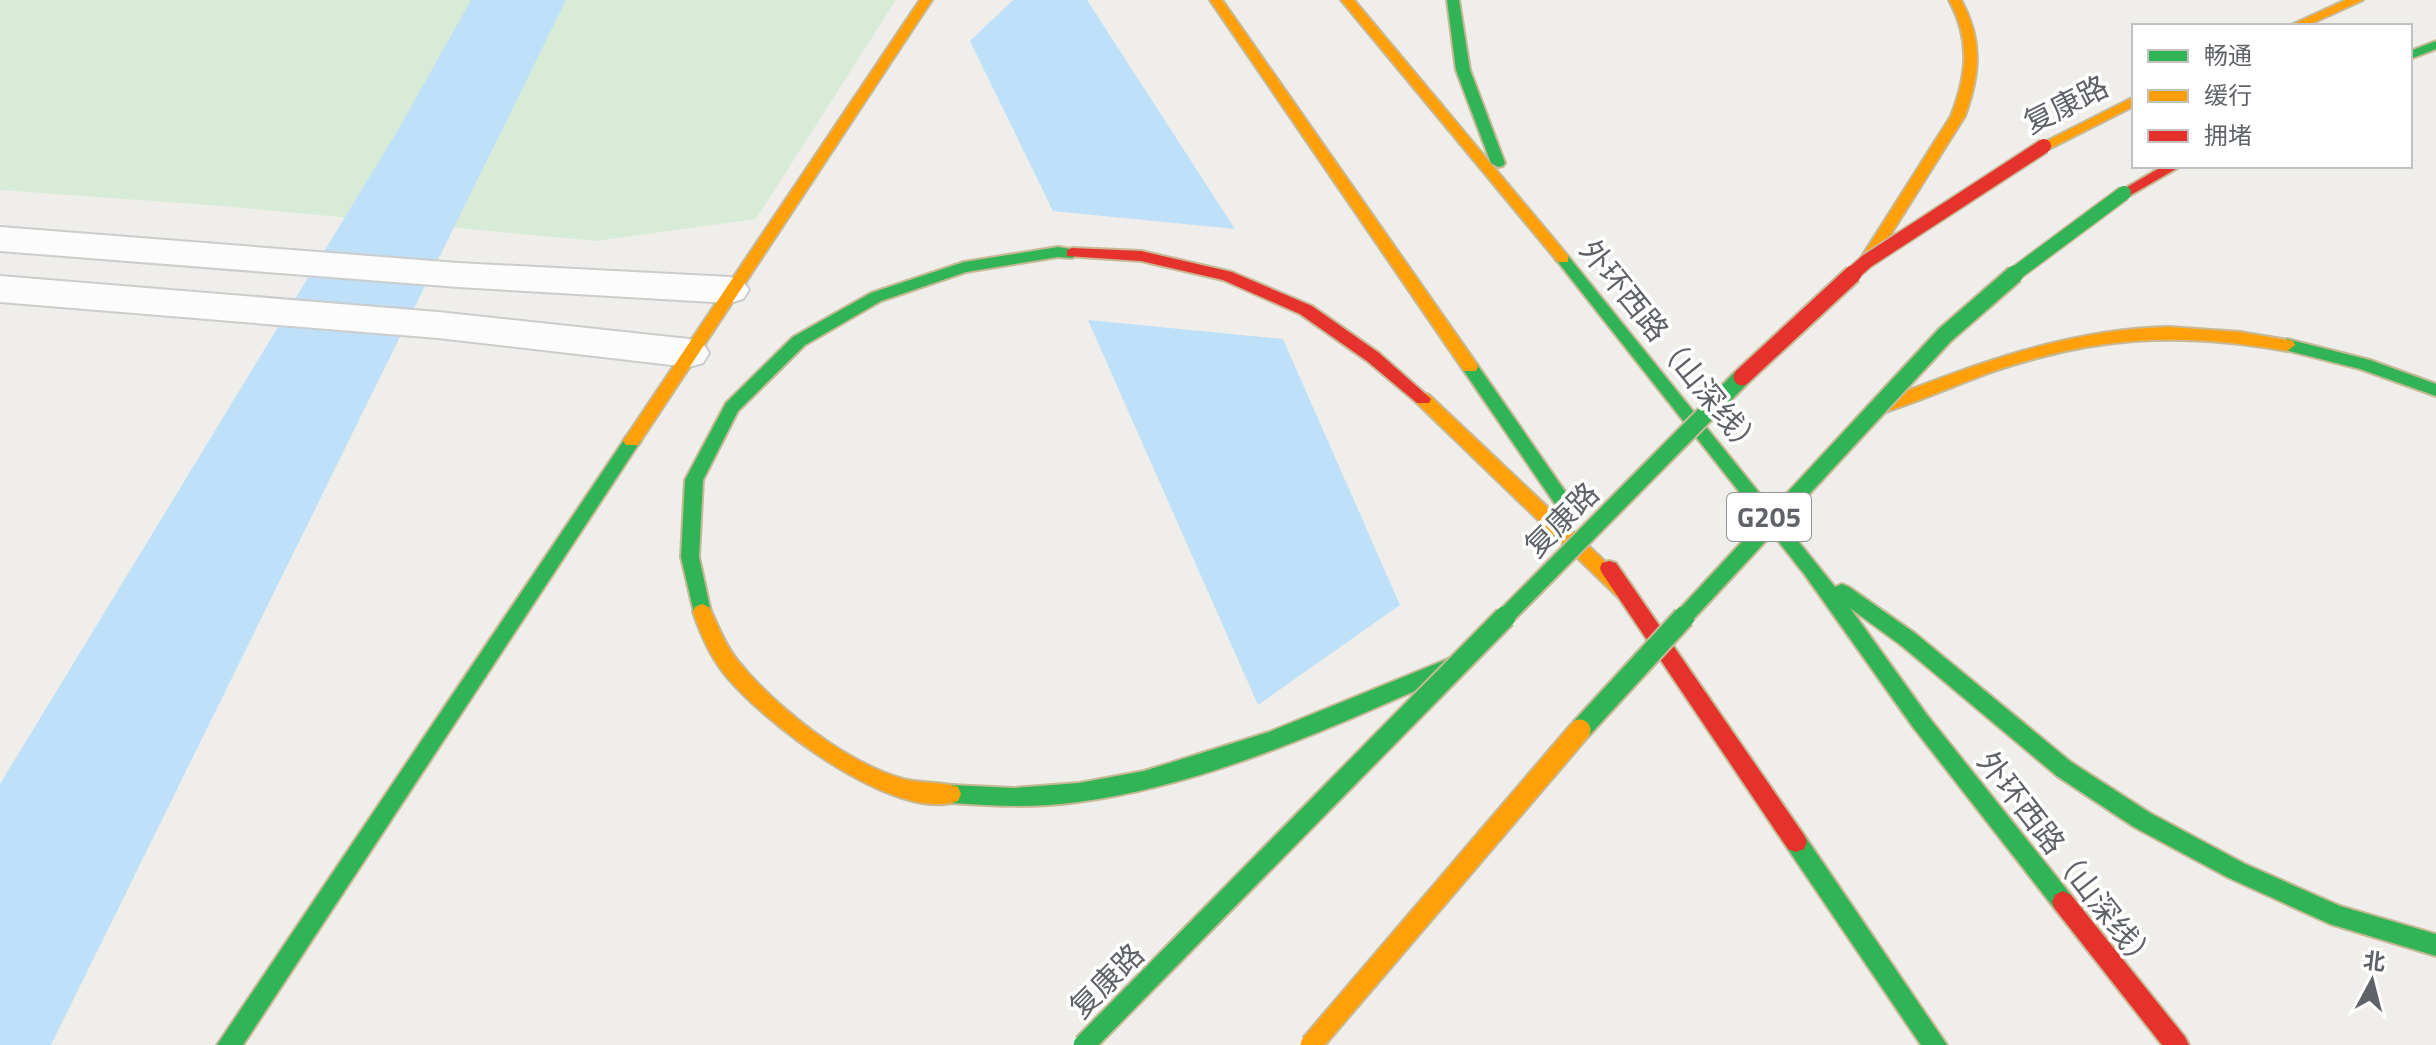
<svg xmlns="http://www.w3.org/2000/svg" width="2436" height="1045" font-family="'Titillium Web','Noto Sans SC',sans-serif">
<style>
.green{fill:#d8ebd6}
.water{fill:#bfe0f9}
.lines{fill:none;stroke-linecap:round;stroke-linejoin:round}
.street-casing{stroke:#cbcccc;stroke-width:4}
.fast-casing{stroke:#c8b996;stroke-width:4}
.slow-casing{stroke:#c8b996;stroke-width:4}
.jam-casing{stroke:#c8b996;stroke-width:4}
.street{fill:#fdfcfc;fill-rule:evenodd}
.fast{fill:#30b455;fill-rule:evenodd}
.slow{fill:#ff9f0a;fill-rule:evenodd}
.jam{fill:#e5322d;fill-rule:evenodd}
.fast-bridge-far2-casing{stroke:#c8b996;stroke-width:17;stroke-linecap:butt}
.fast-bridge-far1-casing{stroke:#c8b996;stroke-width:21;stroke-linecap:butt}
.fast-bridge-casing{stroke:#c8b996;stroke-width:25;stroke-linecap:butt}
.slow-bridge-casing{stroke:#c8b996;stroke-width:25;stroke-linecap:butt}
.jam-bridge-far1-casing{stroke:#c8b996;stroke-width:17;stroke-linecap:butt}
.jam-bridge-casing{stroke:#c8b996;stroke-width:21;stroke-linecap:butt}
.fast-bridge-far2{stroke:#30b455;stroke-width:14}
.fast-bridge-far1{stroke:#30b455;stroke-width:17}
.fast-bridge{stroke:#30b455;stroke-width:21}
.slow-bridge{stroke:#ff9f0a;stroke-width:21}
.jam-bridge-far1{stroke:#e5322d;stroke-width:14}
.jam-bridge{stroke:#e5322d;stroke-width:17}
.labels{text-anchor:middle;stroke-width:7;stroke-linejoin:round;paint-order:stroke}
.shield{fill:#fff;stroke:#8f9295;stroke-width:2}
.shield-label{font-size:28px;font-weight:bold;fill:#5f6368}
.street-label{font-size:30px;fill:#5f6368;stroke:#fff}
</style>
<rect width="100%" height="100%" fill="#efeeea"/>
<path class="green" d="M0 0H896L756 219 596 241 222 206 0 190Z"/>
<g class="water">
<path d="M471 0H566L51 1045H0V784L398 130Z"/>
<path d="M1013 0H1087L1235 229 1053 211 970 41Z"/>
<path d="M1088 320 1283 339 1400 605 1258 705Z"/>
</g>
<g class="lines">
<g class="street-casing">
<g id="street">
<path d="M0 227 458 263 730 277 743 281 749 290 743 299 730 303 458 287 0 251Z"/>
<path d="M0 276 438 312 689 339 703 343 709 353 703 363 689 367 438 338 0 302Z"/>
</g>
</g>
<g class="fast-casing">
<g id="fast">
<path d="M1447 0H1459L1470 70 1505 163 1503 166 1498 167 1491 163 1456 70Z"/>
<path d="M2436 41V49L2410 59V51Z"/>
<path d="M1058 247 1077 250 1080 253 1072 258 1058 257 966 272 881 301 805 345 738 411 703 480 699 557 711 612 709 617 702 620 695 617 681 557 685 480 726 403 793 337 871 293 964 262Z"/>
<path d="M1563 254 1568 256 1835 587 1842 584 1849 587 1916 634 2071 762 2150 813 2245 864 2340 906 2436 934V956L2330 924 2229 878 2134 827 2057 776 1902 646 1850 608 1927 715 2071 895 2074 902 2071 909 2063 913 2055 909 1913 727 1805 575 1558 262 1555 259Z"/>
<path d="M2287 339 2370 360 2436 384V396L2360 369 2281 349 2279 345Z"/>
<path d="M1470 361 1476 363 1578 510 1581 515 1578 520H1566L1464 371 1462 367 1464 363Z"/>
<path d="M632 435 638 437 641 441 638 445 243 1045H217L626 437Z"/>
<path d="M1455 656 1462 658 1465 664 1462 670C1339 724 1212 784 1078 802 1036 808 994 806 951 803L944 801 941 794 944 787 951 785 1014 788 1079 783 1144 771 1269 732Z"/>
<path d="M1796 832 1804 835 1947 1045H1921L1788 849 1785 842 1788 835Z"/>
</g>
</g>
<g class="slow-casing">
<g id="slow">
<path d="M920 0H932L638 445H626L623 441 626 437Z"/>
<path d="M1210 0H1222L1476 363 1478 367 1476 371H1464Z"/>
<path d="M1341 0H1354L1568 256V262H1558Z"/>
<path d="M1949 0H1961C1983 40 1980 74 1965 116L1872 264H1862L1859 261 1951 116C1967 75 1971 40 1949 0Z"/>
<path d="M2346 0H2363L2306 26H2289Z"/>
<path d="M2134 97V106L2049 149 2044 150 2037 146Z"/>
<path d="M2169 327 2240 332 2293 341 2295 345 2287 351C2177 332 2097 336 1991 372 1953 386 1915 403 1876 415L1868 409 1870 405C1967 368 2063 329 2169 327Z"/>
<path d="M1423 393 1429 395 1633 588 1635 593 1633 598H1619L1417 403 1415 399 1417 395Z"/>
<path d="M702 604 709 607C718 625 724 644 738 661 775 707 846 763 903 779 921 784 941 781 958 787L961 794 958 801C895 824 760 720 723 672 709 654 701 634 693 612L695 607Z"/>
</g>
</g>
<g class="jam-casing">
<g id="jam">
<path d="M2163 166H2181L2129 196 2124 197 2117 193Z"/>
<path d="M1072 248 1141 251 1232 272 1312 306 1379 353 1431 399 1429 403H1417L1367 361 1300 314 1223 280 1141 261 1067 256V250Z"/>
<path d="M1609 561 1616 563 1804 835 1807 842 1804 849 1796 852 1788 849 1602 573 1600 568 1602 563Z"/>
<path d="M2063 891 2071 895 2185 1037 2189 1045H2162L2055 909 2052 902 2055 895Z"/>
</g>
</g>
<use href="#street" class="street"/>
<use href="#fast" class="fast"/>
<use href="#slow" class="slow"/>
<use href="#jam" class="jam"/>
<g class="fast-bridge-far2-casing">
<path id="fast-bridge-far2" d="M2012 276 2124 193"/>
</g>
<g class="fast-bridge-far1-casing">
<g id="fast-bridge-far1">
<path d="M1503 619 1742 377"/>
<path d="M1682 619 1945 335 2015 274"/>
</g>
</g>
<g class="fast-bridge-casing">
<g id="fast-bridge">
<path d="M1580 730 1684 617"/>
<path d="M1084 1045 1505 617"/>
</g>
</g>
<g class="slow-bridge-casing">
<path id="slow-bridge" d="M1311 1045 1580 730"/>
</g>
<g class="jam-bridge-far1-casing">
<path id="jam-bridge-far1" d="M1850 276 1867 261 2044 146"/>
</g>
<g class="jam-bridge-casing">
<path id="jam-bridge" d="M1742 377 1853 274"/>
</g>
<use href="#fast-bridge-far2" class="fast-bridge-far2"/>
<use href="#fast-bridge-far1" class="fast-bridge-far1"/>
<use href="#fast-bridge" class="fast-bridge"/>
<use href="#slow-bridge" class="slow-bridge"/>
<use href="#jam-bridge-far1" class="jam-bridge-far1"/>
<use href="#jam-bridge" class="jam-bridge"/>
</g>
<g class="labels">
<rect class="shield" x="1727" y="493" width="84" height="48" rx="6"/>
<g class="shield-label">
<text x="1769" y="527">G205</text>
</g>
<g class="street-label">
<text transform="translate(2066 105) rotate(-27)" y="10">复康路</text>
<text transform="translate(1671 349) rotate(51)" y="10">外环西路（山深线）</text>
<text transform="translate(1562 520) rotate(-45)" y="10">复康路</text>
<text transform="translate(2067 862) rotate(52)" y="10">外环西路（山深线）</text>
<text transform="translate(1107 981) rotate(-45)" y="10">复康路</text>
</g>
</g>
<rect x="2132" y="24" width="280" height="144" fill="#ffffff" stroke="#bfc1c3" stroke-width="2"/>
<rect x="2148" y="50" width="40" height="12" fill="#30b455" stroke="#bfc1c3" stroke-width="2"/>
<text x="2204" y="64" font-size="24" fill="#5f6368">畅通</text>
<rect x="2148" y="90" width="40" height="12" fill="#ff9f0a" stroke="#bfc1c3" stroke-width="2"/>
<text x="2204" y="104" font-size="24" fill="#5f6368">缓行</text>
<rect x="2148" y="130" width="40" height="12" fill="#e5322d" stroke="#bfc1c3" stroke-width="2"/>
<text x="2204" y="144" font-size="24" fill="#5f6368">拥堵</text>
<g transform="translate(2372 981) rotate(7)" stroke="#ffffff" stroke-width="6" paint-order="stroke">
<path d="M0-6L14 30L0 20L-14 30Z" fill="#5f6368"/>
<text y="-12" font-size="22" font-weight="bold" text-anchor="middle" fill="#5f6368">北</text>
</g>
</svg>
